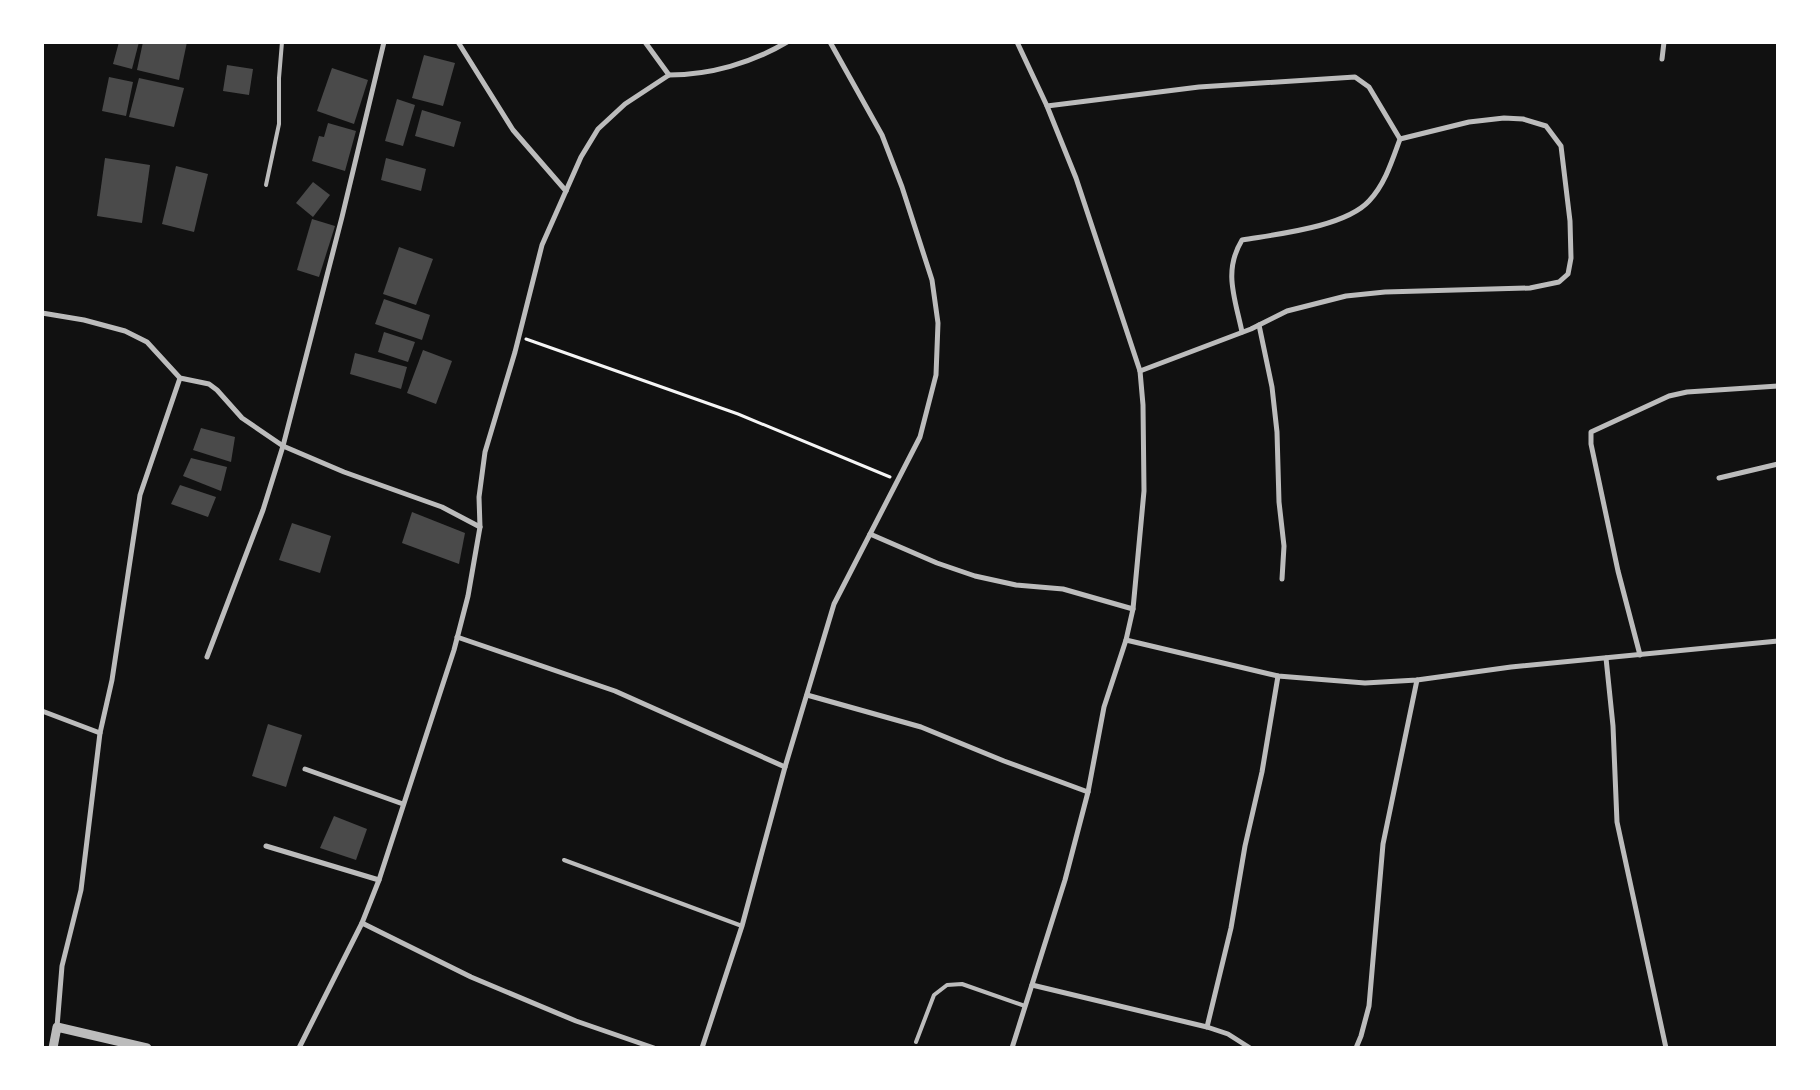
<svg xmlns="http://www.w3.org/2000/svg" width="1820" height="1090" font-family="Overpass,sans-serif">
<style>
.building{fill:#4a4a4a}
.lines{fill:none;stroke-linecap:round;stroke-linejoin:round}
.path{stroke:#f5f5f5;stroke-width:3}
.service{stroke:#bcbcbc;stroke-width:4}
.minor{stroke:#bcbcbc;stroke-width:5}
.tertiary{stroke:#bcbcbc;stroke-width:9}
</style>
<rect width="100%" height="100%" fill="#111"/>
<g class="building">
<path d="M119 42H139L132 69 113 64Z"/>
<path d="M143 42H187L179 80 137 70Z"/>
<path d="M424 55 455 63 443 106 412 98Z"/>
<path d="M227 65 253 69 249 95 223 91Z"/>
<path d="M332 68 368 80 354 124 317 111Z"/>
<path d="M109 77 133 82 126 116 102 111Z"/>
<path d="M139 78 184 88 174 127 129 117Z"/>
<path d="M397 99 415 105 403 146 385 141Z"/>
<path d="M422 110 461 122 454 147 415 136Z"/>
<path d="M328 123 356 131 345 171 312 161 319 136 324 137Z"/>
<path d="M105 158 150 165 142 223 97 216Z"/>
<path d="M386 158 426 169 421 191 381 180Z"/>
<path d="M176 166 208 174 194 232 162 224Z"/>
<path d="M313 182 330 195 313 217 296 203Z"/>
<path d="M312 219 335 226 319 277 297 270Z"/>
<path d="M399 247 433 259 416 305 383 294Z"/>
<path d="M384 299 430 315 422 340 375 324Z"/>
<path d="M384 332 415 342 408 362 378 352Z"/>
<path d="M423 350 452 361 436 404 407 393Z"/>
<path d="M355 353 407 367 401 389 350 374Z"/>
<path d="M201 428 235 437 231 462 193 450Z"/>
<path d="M191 458 227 467 221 491 183 476Z"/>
<path d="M180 485 216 497 208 517 171 504Z"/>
<path d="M412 512 465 533 459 564 402 543Z"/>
<path d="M292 523 331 536 320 573 279 560Z"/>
<path d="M268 724 302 735 286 787 252 776Z"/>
<path d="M334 816 367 829 356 860 320 848Z"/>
</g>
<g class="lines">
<path class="path" d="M526 339 738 414 890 477"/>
<g class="service">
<path d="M266 185 279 124V78L282 42"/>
<path d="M564 860 742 926"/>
<path d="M916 1042 934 995 947 985 962 984 1025 1006"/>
</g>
<g class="minor">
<path d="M458 42 513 130 566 191"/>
<path d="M645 42 669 75C710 75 752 63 787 42"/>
<path d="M1662 59 1664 42"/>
<path d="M1047 106 1199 87 1355 77 1369 87 1400 139C1392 161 1385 184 1369 201 1345 227 1277 234 1242 240 1223 271 1235 298 1242 332"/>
<path d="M42 313 84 320 125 331 147 342 180 378 209 384 217 390 242 418 283 446 344 472 442 507 480 527"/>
<path d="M1259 325 1272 387 1277 432 1279 502 1284 546 1282 579"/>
<path d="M1140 371 1251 329 1287 311 1346 296 1385 292 1530 288 1559 282 1568 274 1571 258 1570 221 1561 146 1546 126 1523 119 1504 118 1469 122 1400 139"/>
<path d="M1719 478 1778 464"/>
<path d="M870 534 937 563 975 576 1016 585 1063 589 1133 609"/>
<path d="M457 637 615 691 785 767"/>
<path d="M1126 640 1278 676 1365 683 1417 680 1511 667 1778 641"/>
<path d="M1640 655 1618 571 1591 444V432L1669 396 1687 392 1778 386"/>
<path d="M207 657 263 510 283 446 342 217 384 42"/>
<path d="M1606 658 1613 726 1617 822 1666 1048"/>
<path d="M807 695 921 727 1004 761 1088 792"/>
<path d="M42 711 100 733"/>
<path d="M305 769 403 804"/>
<path d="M266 846 379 880"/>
<path d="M362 923 471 977 576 1021 654 1048"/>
<path d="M1032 985 1207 1027 1228 1034 1250 1048"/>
<path d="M57 1027 62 966 81 890 100 733 112 680 140 495 180 378"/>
<path d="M1207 1027 1231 928 1245 846 1262 772 1278 676"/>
<path d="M299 1048 362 923 379 880 454 650 468 596 480 527 479 497 485 452 515 352 542 245 581 157 598 129 625 104 669 75"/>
<path d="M702 1048 742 926 785 767 834 604 920 437 936 375 938 323 932 280 902 187 882 135 830 42"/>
<path d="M1012 1048 1065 880 1088 792 1104 707 1126 640 1133 609 1144 491 1143 405 1140 371 1076 178 1047 106 1017 42"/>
<path d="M1356 1048 1361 1036 1369 1006 1383 844 1417 680"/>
</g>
<path class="tertiary" d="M53 1048 57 1027 147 1048"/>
</g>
<rect width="1820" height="1090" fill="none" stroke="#ffffff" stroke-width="88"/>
</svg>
